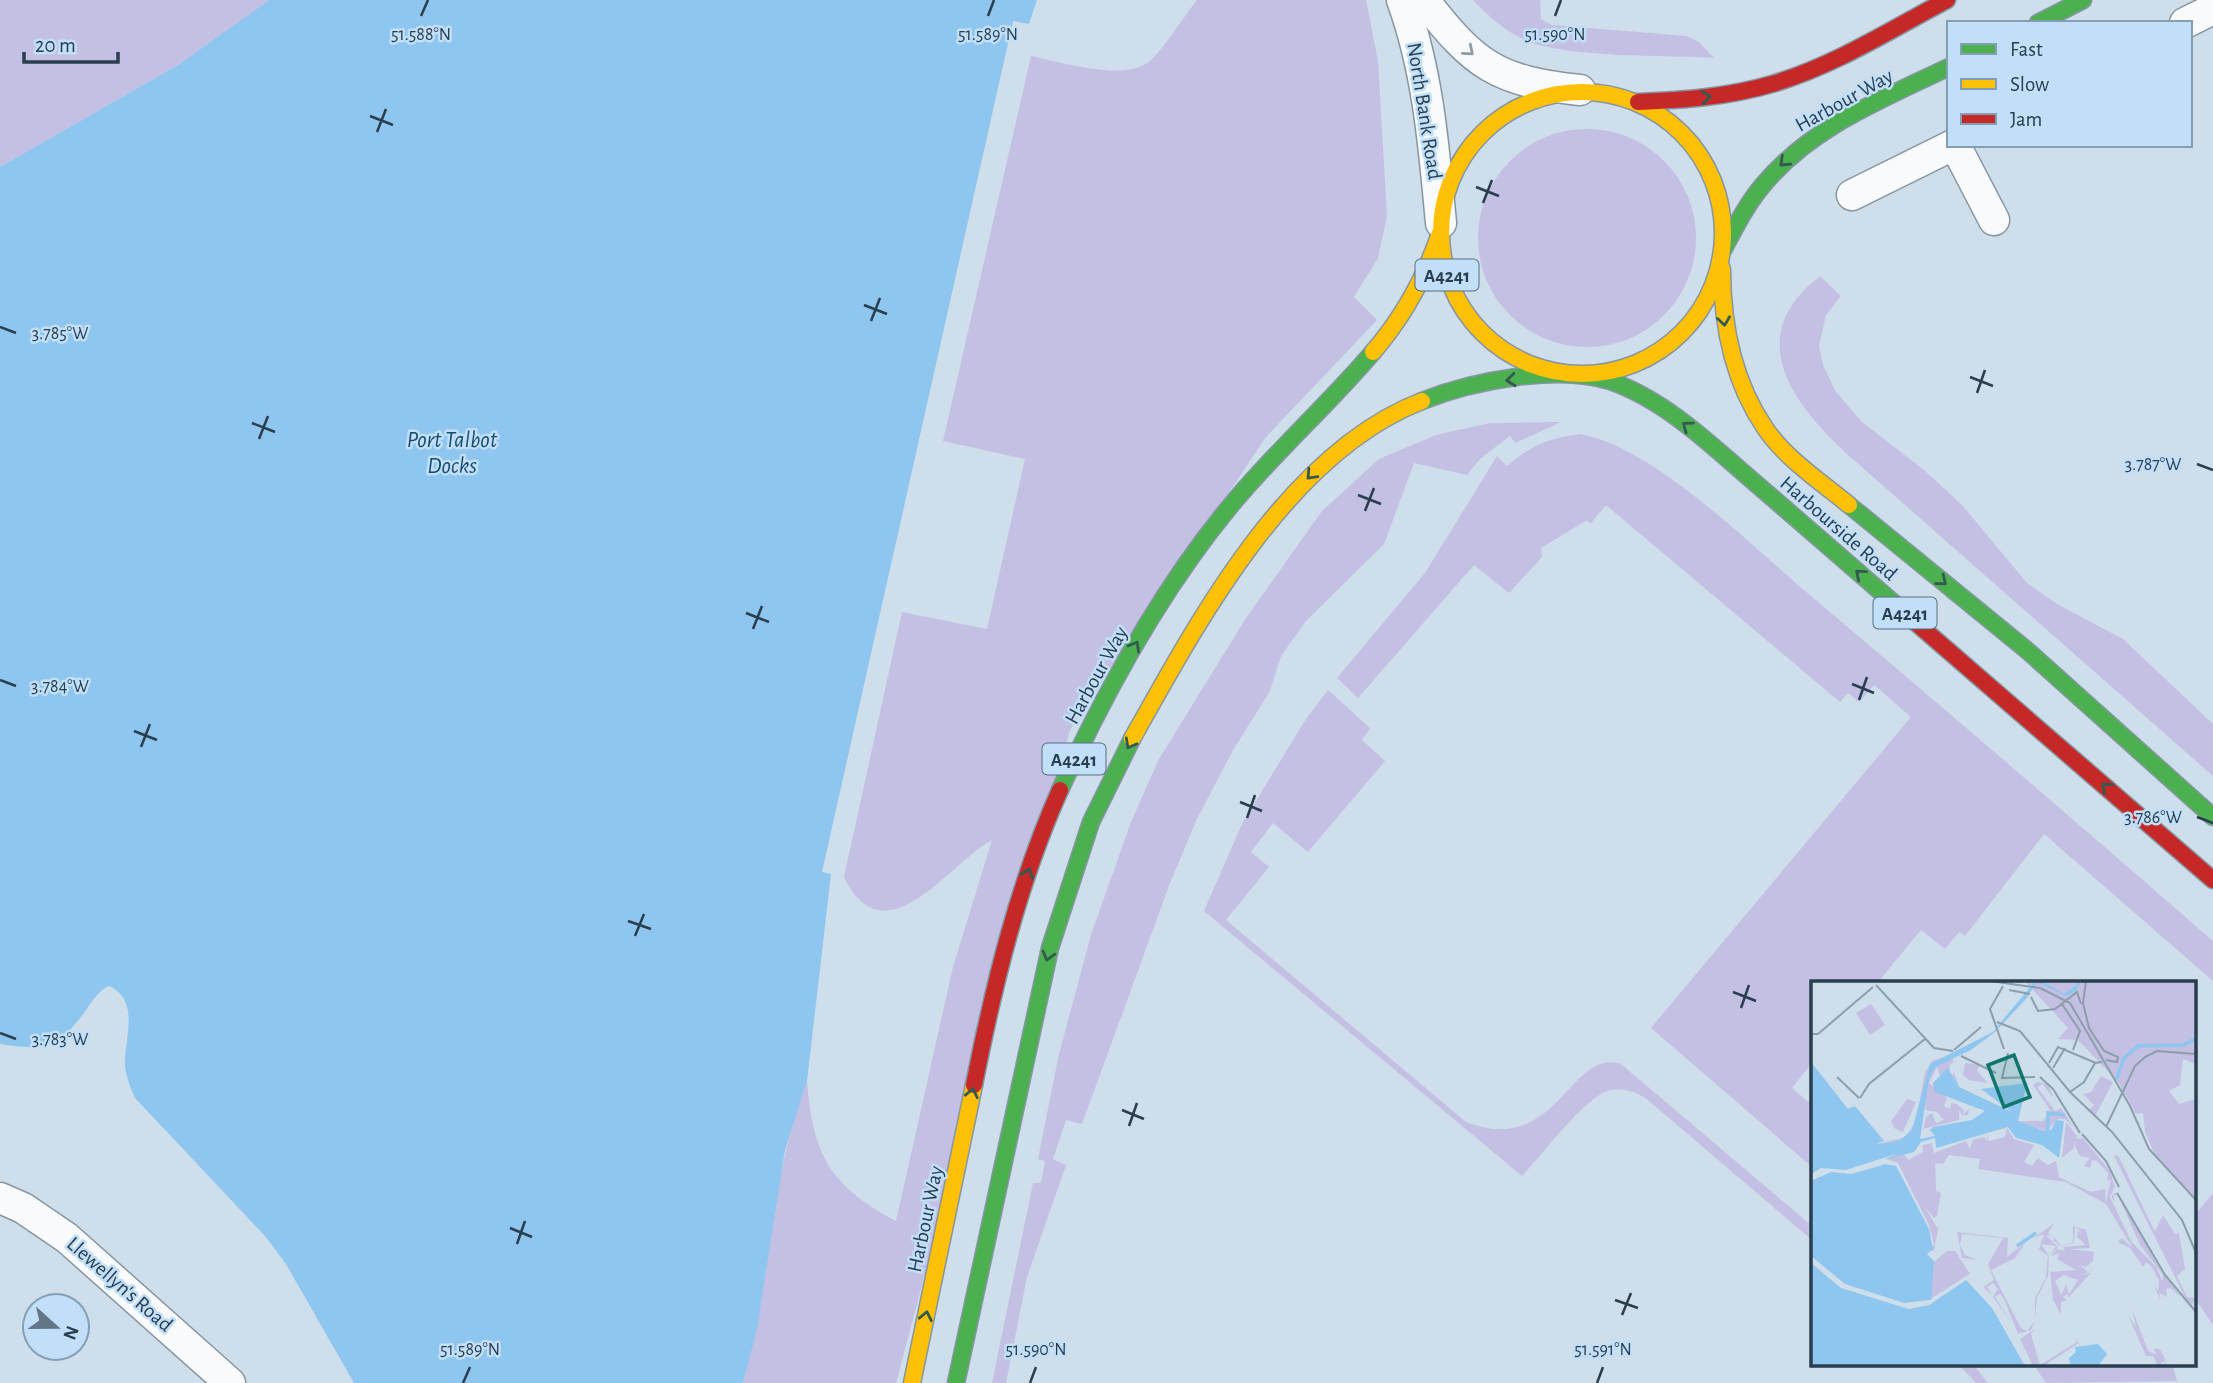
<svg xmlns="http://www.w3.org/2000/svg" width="2213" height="1383" font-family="'Alegreya Sans',sans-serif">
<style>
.green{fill:#c4c0e3}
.water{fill:#8ec6ef}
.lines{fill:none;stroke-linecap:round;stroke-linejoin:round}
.street-casing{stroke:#8596a2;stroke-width:33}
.fast-casing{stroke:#8596a2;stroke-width:19}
.slow-casing{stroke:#8596a2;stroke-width:19}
.jam-casing{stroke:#8596a2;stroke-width:19}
.street{stroke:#f8fafc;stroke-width:30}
.fast{stroke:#4caf50;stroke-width:16}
.slow{stroke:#ffc107;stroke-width:16}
.jam{stroke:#c62828;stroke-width:16}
.oneway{stroke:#909ca5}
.oneway2{stroke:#325a4e}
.ticks{fill:none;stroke:#293e4e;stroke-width:2.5}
.labels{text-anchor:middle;stroke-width:5;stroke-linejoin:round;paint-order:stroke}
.shield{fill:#c1dff8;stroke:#576e81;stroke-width:2}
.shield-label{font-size:19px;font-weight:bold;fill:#293e4e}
.street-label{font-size:21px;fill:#293e4e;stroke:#c1dff8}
.water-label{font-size:23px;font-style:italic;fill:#154b6f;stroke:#c1dff8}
.inset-river{fill:none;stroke:#8ec6ef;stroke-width:3.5}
.inset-road{fill:none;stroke:#8c9eac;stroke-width:2}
.view{fill:#0f766e;fill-opacity:0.15;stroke:#0f766e;stroke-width:3.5}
.inset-edge{fill:none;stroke:#293e4e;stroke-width:3.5}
.ticks-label{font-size:18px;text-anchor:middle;fill:#293e4e;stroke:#c1dff8;stroke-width:5;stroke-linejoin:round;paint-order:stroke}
</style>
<rect width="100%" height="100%" fill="#cedeeb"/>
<g class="green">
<path d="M0 0H269L178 65 0 167Z"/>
<path d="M1197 0H1366L1378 61 1387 216 1378 258 1354 297 1377 320 1266 437 1070 730 896 1383H743C769 1284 770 1177 807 1081 813 1155 829 1185 896 1221L953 967 992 840C950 862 885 962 844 877L902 612 987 629 1025 459 943 441 1031 56C1062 62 1126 83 1151 60 1168 43 1182 19 1197 0Z"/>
<path d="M1473 0H1540L1541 19 1552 25 1687 36 1699 42 1714 58C1667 55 1565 58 1525 40 1505 31 1488 16 1473 0Z"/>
<circle cx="1587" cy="238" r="109"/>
<path d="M1820 276 1841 296 1826 315 1819 346 1823 365 1836 392 1862 422 1924 470 1962 505 2027 583 2057 604 2123 639 2213 724V776L1847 454C1790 401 1743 336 1820 276Z"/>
<path d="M1561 422 1515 443 1510 436 1480 459 1467 475 1414 463 1384 544 1306 621 1281 656 1270 691 1233 750 1196 821 1170 883 1082 1124 1066 1120 1053 1159 1066 1165 1027 1277 1006 1383H992L1033 1183H1041L1045 1161 1038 1159 1059 1054 1091 935 1131 822 1159 759 1246 618 1322 511 1379 459 1436 435 1490 423Z"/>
<path d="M1580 434C1656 448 1751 546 1811 596 1946 710 2080 825 2213 941V981L2044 834 1965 936 1959 932 1945 949 1921 930 1878 982H1812V1063L1792 1088 1812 1105V1167L1651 1028 1911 717 1874 685 1859 702 1848 693 1840 702 1606 505 1590 524 1587 520 1541 548 1542 557 1509 593 1474 565 1358 698 1337 678 1425 573 1497 456 1507 466C1530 446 1549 438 1580 434Z"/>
<path d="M1328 690 1370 728 1362 740 1385 761 1308 852 1273 823 1251 852 1269 867 1226 920 1466 1122C1558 1158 1569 1047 1621 1064L1812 1226V1240L1649 1101C1636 1091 1619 1085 1603 1093 1578 1106 1542 1155 1522 1176L1204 911 1242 824 1306 719Z"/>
<path d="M2213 1193V1325L2194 1297V1216Z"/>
<path d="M1958 1364H1973L1988 1383H1976Z"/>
<path d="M2033 1364H2172L2177 1381 2046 1383Z"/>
</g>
<path class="water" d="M269 0H1037L1029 24 1013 21 822 872 831 874 807 1081 785 1150 757 1329 743 1383H354L286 1264 265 1236 135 1098C131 1088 126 1077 125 1066 124 1038 141 1001 109 986 98 991 93 1000 86 1010 58 1049 45 1051 0 1044V167L178 65Z"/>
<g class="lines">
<g class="street-casing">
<g id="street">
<path d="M1402 0C1428 71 1434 148 1441 223"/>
<path d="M1424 0C1475 66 1497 81 1580 90"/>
<path d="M2185 23 2213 9"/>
<path d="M1955 145 1994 220"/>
<path d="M1852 195 1953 145"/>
<path d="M0 1198 23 1208 67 1238 230 1383"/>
</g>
</g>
<g class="fast-casing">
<g id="fast">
<path d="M2038 23 2083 0"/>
<path d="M1723 250C1735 228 1746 205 1763 185 1811 127 1883 99 1949 67"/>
<path d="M1422 401C1472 381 1558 364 1610 381 1668 401 1715 449 1761 488 1812 532 1863 576 1914 621"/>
<path d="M1849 505 2029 652 2213 817"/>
<path d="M1060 790C1106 690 1161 589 1232 504 1276 451 1328 405 1373 352"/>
<path d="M956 1383 1050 948 1091 822 1132 739"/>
</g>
</g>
<g class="slow-casing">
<g id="slow">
<circle cx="1582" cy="233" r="141"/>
<path d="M1722 269C1722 325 1733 381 1765 428 1785 458 1821 482 1849 505"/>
<path d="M1373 352C1404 316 1425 278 1440 233"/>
<path d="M1132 739C1199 619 1289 452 1422 401"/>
<path d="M912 1383 974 1085"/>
</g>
</g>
<g class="jam-casing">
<g id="jam">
<path d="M1638 102C1683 100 1728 97 1772 84 1834 66 1890 30 1947 0"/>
<path d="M1914 621 2213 880"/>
<path d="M974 1085C994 984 1018 884 1060 790"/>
</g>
</g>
<use href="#street" class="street"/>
<use href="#fast" class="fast"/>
<use href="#slow" class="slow"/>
<use href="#jam" class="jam"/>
</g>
<defs><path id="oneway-chevron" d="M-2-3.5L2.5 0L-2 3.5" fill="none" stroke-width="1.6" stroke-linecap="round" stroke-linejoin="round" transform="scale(1.75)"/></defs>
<use class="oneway" href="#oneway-chevron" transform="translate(1469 51) rotate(40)"/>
<g class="oneway2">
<use href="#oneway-chevron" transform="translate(1706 97) rotate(-8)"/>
<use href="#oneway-chevron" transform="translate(1784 162) rotate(137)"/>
<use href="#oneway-chevron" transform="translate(1724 321) rotate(82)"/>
<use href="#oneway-chevron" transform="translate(1511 380) rotate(174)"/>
<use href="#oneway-chevron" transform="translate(1687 426) rotate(-143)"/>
<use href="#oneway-chevron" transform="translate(1311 475) rotate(133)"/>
<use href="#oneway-chevron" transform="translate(1860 574) rotate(-139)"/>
<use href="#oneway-chevron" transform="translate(1942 581) rotate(39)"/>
<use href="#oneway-chevron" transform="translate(1135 646) rotate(-60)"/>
<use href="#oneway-chevron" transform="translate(1130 744) rotate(119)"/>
<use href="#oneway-chevron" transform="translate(2106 787) rotate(-139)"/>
<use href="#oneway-chevron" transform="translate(1028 873) rotate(-70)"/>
<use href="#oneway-chevron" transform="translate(1048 956) rotate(105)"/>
<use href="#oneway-chevron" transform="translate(972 1093) rotate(-78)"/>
<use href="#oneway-chevron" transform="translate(926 1316) rotate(-78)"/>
</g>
<path class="ticks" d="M421 16 428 0M988 16 994 0M1555 16 1561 0M370 116 393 125M377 132 386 109M1476 187 1499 196M1483 203 1492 180M864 305 887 314M871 321 880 298M0 327 16 333M1970 377 1993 386M1977 393 1985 370M252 423 275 432M259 439 268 416M2197 464 2213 470M1358 495 1381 504M1365 511 1374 488M746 613 769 622M753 629 762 606M0 680 16 686M1852 684 1874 693M1859 700 1867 677M134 731 157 740M141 747 150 724M1240 802 1262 811M2197 817 2213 823M1247 818 1255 795M628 921 651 929M635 936 644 914M1733 992 1756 1001M1741 1008 1749 985M0 1033 16 1039M1122 1110 1144 1119M1129 1126 1137 1103M510 1228 532 1237M517 1244 525 1221M1615 1300 1638 1308M1622 1315 1631 1293M463 1383 470 1367M1030 1383 1036 1367M1597 1383 1603 1367"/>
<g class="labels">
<g class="shield">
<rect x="1415.5" y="259.5" width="63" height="31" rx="5"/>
<rect x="1873.5" y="597.5" width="63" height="31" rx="5"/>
<rect x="1042.5" y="743.5" width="63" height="31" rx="5"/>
</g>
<g class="shield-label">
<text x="1447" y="282">A4241</text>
<text x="1905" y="620">A4241</text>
<text x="1074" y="766">A4241</text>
</g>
<g class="street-label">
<text transform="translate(1844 100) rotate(-29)" y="7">Harbour Way</text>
<text transform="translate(1425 111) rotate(81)" y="7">North Bank Road</text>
<text transform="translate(1839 528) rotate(41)" y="7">Harbourside Road</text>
<text transform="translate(1096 675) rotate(-61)" y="7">Harbour Way</text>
<text transform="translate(925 1219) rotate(-78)" y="7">Harbour Way</text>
<text transform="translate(120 1284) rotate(41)" y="7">Llewellyn's Road</text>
</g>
<g class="water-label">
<text x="452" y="447">Port Talbot<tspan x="452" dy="26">Docks</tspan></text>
</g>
</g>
<g transform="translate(1811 981)">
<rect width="385" height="385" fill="#cedeeb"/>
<path d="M214 0H385V83L372 78 369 104 358 110 368 123 385 118V217L345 176 334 151 332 132 325 133 308 102 267 59 247 58 257 47 221 8 218 12 220 7ZM60 23 74 44 59 54 45 32ZM141 74 133 80 142 76V81L148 80 139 83 138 94 140 97 143 91 148 106 129 95 126 86 118 102 136 117 133 125 139 128 140 122 146 123 153 129 152 133 158 128 157 134H151L148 129V139L112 148 115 136 121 132 125 142 133 139 126 131 115 129 114 123 109 158 32 171 95 156 105 140 114 91 122 79ZM154 82 169 84 166 90 177 102 158 99 152 94ZM290 95 302 101 284 135 278 129 283 124 272 113 280 111ZM226 101 236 103 242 114 241 116 232 103 226 106 244 130 250 127 263 147 254 138H247L235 150 207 140H232L239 129 222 104ZM96 118 105 121 92 151 83 147 80 140ZM255 141 266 155 262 168 251 177ZM196 147 203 158 223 164 213 181 221 185 227 177 237 184 245 180 248 196 280 211 294 208 295 221 300 198 296 200 297 192 286 180 281 179 279 187 273 185 279 177 269 175 264 165 265 158 272 157 299 190 304 205 299 216 320 260 346 287 351 300 352 294 329 264 307 214H302L304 221 301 217V214L304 212 308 214 350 290 370 316 359 307 355 308 356 316 348 312 350 319 342 303 347 310 348 299 340 285 335 281 332 286 319 267 307 261 310 257 321 266 295 223 255 201 167 188 169 178 138 174 132 183 124 182V177L125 210 130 212 126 235 123 237 113 225 127 248 123 270 118 269 123 263 118 244 87 182 73 177 42 183 38 189 24 187 67 178 109 162 103 171 92 172 97 179 112 171 111 164 121 162 123 172 155 160 159 168 162 159 173 156 177 161 175 151 178 160 194 156ZM307 174 344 251 352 234 364 253 368 252 374 288 366 295 376 316 385 317 381 324 375 318 303 175ZM243 242 237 253 241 255 235 254 247 266 239 274 245 265 230 263 238 275 237 295 226 317 224 338V317L235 297 237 275 228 268 233 253 223 257ZM262 245 275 249 279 267 259 268 283 271 282 280 275 286 269 284 277 291 286 285 278 291 271 294 280 292 257 317V313L252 316 256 319 250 321V334L242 319 239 291 265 289 246 278 249 272 240 275 246 268 254 270 252 266 275 264 266 256 267 250 272 253 266 247H264L263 261 261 262 251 265H249L243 260 242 255 250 265 262 261ZM253 294 267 299 258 313 255 304 250 314 244 300ZM146 251 197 257 196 276 215 261 204 277 180 289 210 347 216 350 224 340 220 349 207 353 193 318 189 313 184 316 201 342 182 316 187 308 182 302 176 306 181 314 172 306 183 299 177 283 192 257 151 253 149 264 154 274 167 279 151 277ZM136 270H144L159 293 119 318 123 281ZM321 328 337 370 345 374 343 368 347 367 352 373 356 385 353 380 347 385 342 375H335L317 334 325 346ZM224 348 220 353 229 384 266 361 262 355 268 362 234 384 231 385H222L209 358Z" fill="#c4c0e3" fill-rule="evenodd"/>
<path d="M224 0H230L253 13 270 0 265 10 255 15 226 1 215 18 184 51 160 69 124 86 118 98 109 158 124 155 119 149 122 146 161 139 174 130 124 111 122 102 137 87 148 106 201 131 170 108 216 102 207 140 234 150 240 149 245 139 253 140 248 177 231 164 205 157 197 146 125 167 124 157 110 161 103 171 71 179 73 183 85 185 118 248 122 268 116 273 123 280 120 321 155 299 181 327 214 385H0V81L37 128 44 125 73 160 63 164 88 160 101 149 119 83 182 51ZM287 363 296 373 287 385H260L258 377 265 371 264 366Z" fill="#8ec6ef"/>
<path d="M88 172 74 178 72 184 40 193 20 191 0 200V193L10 187 35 189ZM0 275 34 303 93 322 119 319 155 297 165 303 155 299 118 324 98 328 30 307 0 282Z" fill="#cedeeb"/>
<path class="inset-river" d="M305 99 313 77 327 65 373 64 385 57M237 150V132L254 134M206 265 225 252"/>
<path class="inset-road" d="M179 0 229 7 259 22 319 125 338 168 385 219M275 0 272 22 278 47 293 70 307 76 306 81 295 79M65 4 123 67 142 70M192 5 179 28 193 68M198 9 219 13M220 16 227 30 244 28 266 11 270 23M251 23 269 50 262 69M186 41 209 50 259 111 301 151 371 239 385 272M0 53H7L62 6M143 69 170 46M197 72 191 97 224 96M150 75 185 92M238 82 247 66 285 82M242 87 254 67M26 96 48 117M229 96 242 108 269 152M259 111 273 101 284 82 291 81M49 117 58 103 114 58M295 146 324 85 334 76 346 70 385 73M271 153 295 180 308 206M306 212 354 294 385 331"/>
<path class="view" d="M203 74 219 116 193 126 177 84Z"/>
<rect width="385" height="385" class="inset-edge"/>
</g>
<g class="ticks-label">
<text x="421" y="40">51.588°N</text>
<text x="988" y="40">51.589°N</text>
<text x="1555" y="40">51.590°N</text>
<text x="60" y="339">3.785°W</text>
<text x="2153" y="470">3.787°W</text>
<text x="60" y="692">3.784°W</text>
<text x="2153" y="823">3.786°W</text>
<text x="60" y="1045">3.783°W</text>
<text x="470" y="1355">51.589°N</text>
<text x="1036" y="1355">51.590°N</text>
<text x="1603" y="1355">51.591°N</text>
</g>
<rect x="1947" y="21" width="245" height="126" fill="#c1dff8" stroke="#849fb4" stroke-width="2"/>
<rect x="1961" y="44" width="35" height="10" fill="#4caf50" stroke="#849fb4" stroke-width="2"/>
<text x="2010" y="56" font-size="21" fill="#293e4e">Fast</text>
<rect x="1961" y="79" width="35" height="10" fill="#ffc107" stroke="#849fb4" stroke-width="2"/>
<text x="2010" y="91" font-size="21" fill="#293e4e">Slow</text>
<rect x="1961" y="114" width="35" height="10" fill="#c62828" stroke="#849fb4" stroke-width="2"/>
<text x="2010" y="126" font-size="21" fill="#293e4e">Jam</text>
<g transform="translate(56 1327) rotate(111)"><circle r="33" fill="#c1dff8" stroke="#849fb4" stroke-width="2"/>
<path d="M0-5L12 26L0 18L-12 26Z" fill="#637685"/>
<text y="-10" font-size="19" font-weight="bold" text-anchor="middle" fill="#293e4e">N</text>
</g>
<path d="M24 52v10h94v-10" fill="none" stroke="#293e4e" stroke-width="3.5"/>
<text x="35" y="52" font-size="21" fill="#293e4e" stroke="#c1dff8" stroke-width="5" paint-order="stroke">20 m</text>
</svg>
